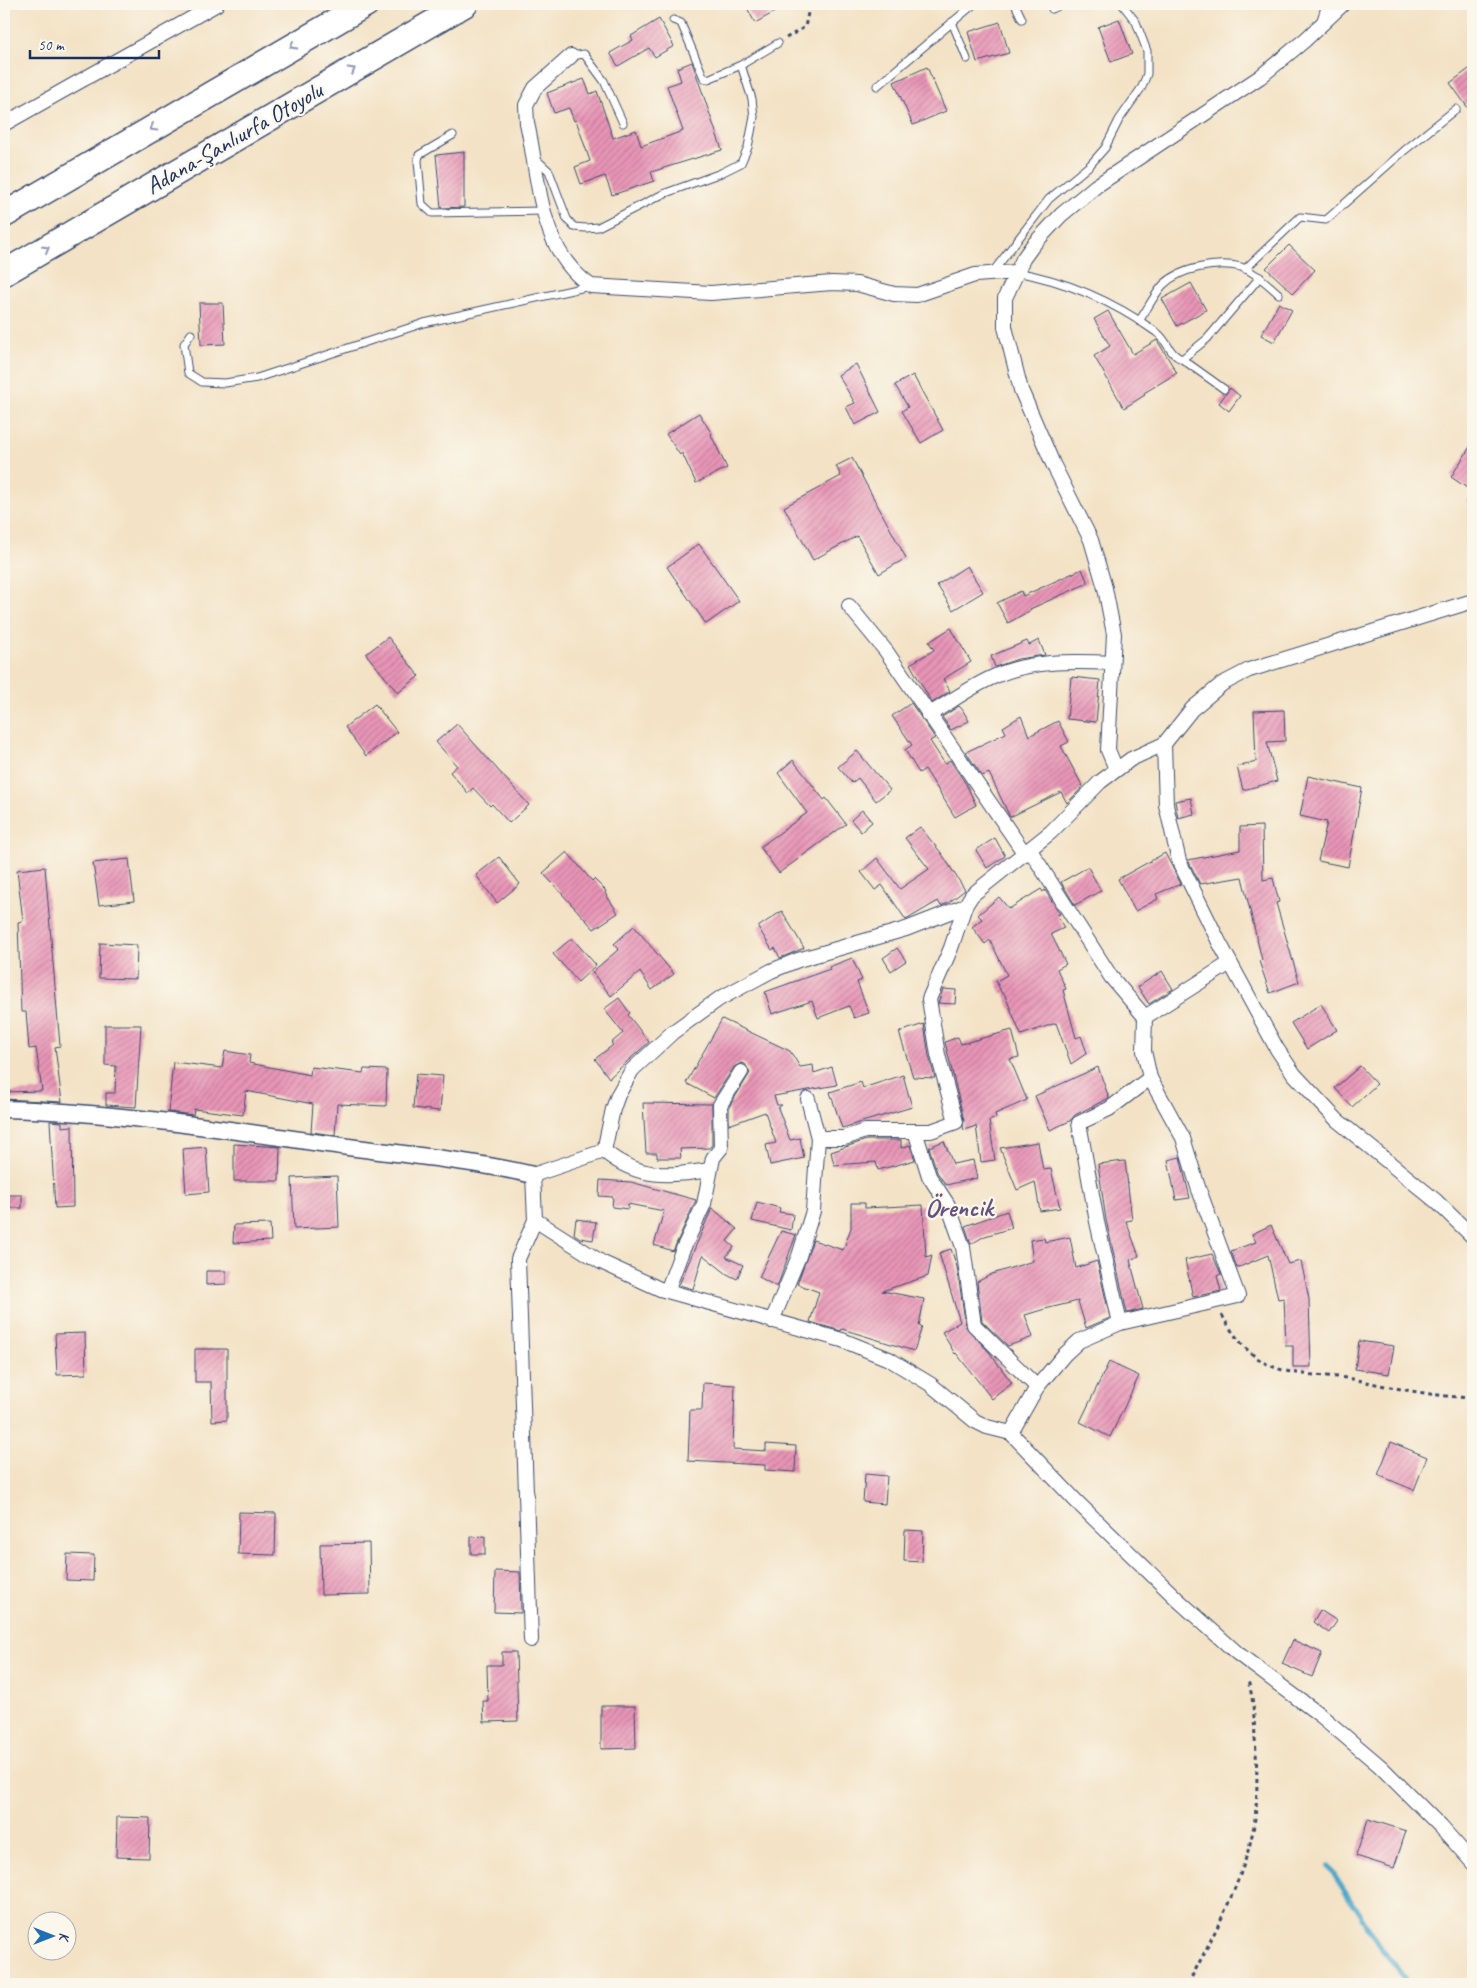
<svg xmlns="http://www.w3.org/2000/svg" width="1477" height="1988" font-family="Caveat,sans-serif">
<style>
.lines{fill:none;stroke-linecap:round;stroke-linejoin:round}
.stream{stroke:#4ea7cb;stroke-width:5}
.building{fill:url(#building-hatch)}
.service-casing{stroke:#3b4a6d;stroke-width:9}
.minor-casing{stroke:#3b4a6d;stroke-width:16}
.tertiary-casing{stroke:#3b4a6d;stroke-width:19}
.motorway-casing{stroke:#3b4a6d;stroke-width:28}
.path{stroke:#3b4a6d;stroke-width:3;stroke-dasharray:4 4;stroke-linecap:butt}
.service{stroke:#fff;stroke-width:7}
.minor{stroke:#fff;stroke-width:14}
.tertiary{stroke:#fff;stroke-width:16}
.motorway{stroke:#fff;stroke-width:25}
.oneway{stroke:#8d97ae}
.labels{text-anchor:middle;stroke-width:4.5;stroke-linejoin:round;paint-order:stroke}
.street-label{font-size:24px;fill:#1b2f5e;stroke:#fbf7ec}
.quarter-label{font-size:26px;font-weight:bold;fill:#63537d;stroke:#fbf7ec}
</style>
<defs>
<pattern id="building-hatch" width="6" height="6" patternUnits="userSpaceOnUse" patternTransform="scale(1.25)"><rect width="6" height="6" fill="#e995b6"/><path d="M-1 1l2-2M0 6l6-6M5 7l2-2" fill="none" stroke="#bc7a97"/></pattern>
</defs>
<rect width="100%" height="100%" fill="#fbf7ec"/>
<filter id="ink" filterUnits="userSpaceOnUse"><feTurbulence type="fractalNoise" baseFrequency=".02" numOctaves="2"/><feDisplacementMap in="SourceGraphic" scale="10" xChannelSelector="R" yChannelSelector="G"/><feConvolveMatrix kernelMatrix="1 2 1 2 8 2 1 2 1" color-interpolation-filters="sRGB"/></filter>
<filter id="wash" filterUnits="userSpaceOnUse"><feTurbulence type="fractalNoise" baseFrequency=".0096" numOctaves="4" result="noise"/><feDisplacementMap in="SourceGraphic" scale="20" xChannelSelector="R" yChannelSelector="G"/><feGaussianBlur stdDeviation="1.12" result="paint"/><feColorMatrix in="noise" values="0 0 0 0 0 0 0 0 0 0 0 0 0 0 0 0 0 1.4 0 .05"/><feComposite in="paint" operator="in"/></filter>
<g filter="url(#wash)">
<rect width="100%" height="100%" fill="#f3e2c5"/>
<g class="lines">
<path class="stream" d="M1329 1867 1382 1949 1408 1984"/>
</g>
<g id="blocks">
<g class="building">
<path d="M745 4H789L755 23Z"/>
<path d="M659 19 674 46 655 57 649 48 618 66 610 53 633 40 631 36Z"/>
<path d="M1119 19 1132 54 1111 62 1098 27Z"/>
<path d="M1000 22 1009 53 977 62 968 32Z"/>
<path d="M692 62 722 150 651 172 654 181 612 195 605 176 581 184 575 167 590 161 576 120 574 121 569 108 554 113 547 93 584 79 590 94 597 91 613 138 636 130 641 146 683 131 667 86 681 81 677 68Z"/>
<path d="M1473 66V115L1450 83Z"/>
<path d="M927 67 946 111 913 125 894 82Z"/>
<path d="M464 152V207L441 208 436 155Z"/>
<path d="M1289 245 1315 270 1293 293 1266 268Z"/>
<path d="M1191 283 1206 310 1177 326 1162 299Z"/>
<path d="M199 303H223L225 344 201 345Z"/>
<path d="M1279 303 1292 310 1274 342 1261 335Z"/>
<path d="M1108 311 1133 354 1157 340 1177 373 1144 393 1145 395 1124 408 1094 356 1110 346 1094 319Z"/>
<path d="M856 364 880 412 855 425 846 407 855 403 838 375Z"/>
<path d="M913 375 943 430 921 443 902 411 908 407 895 385Z"/>
<path d="M1230 388 1240 396 1229 411 1219 403Z"/>
<path d="M699 413 712 434 711 435 727 468 696 483 682 453 680 455 666 434Z"/>
<path d="M1473 442V492L1451 477Z"/>
<path d="M852 458 906 558 879 574 857 536 813 560 784 507 841 476 836 466Z"/>
<path d="M699 544 739 601 706 624 667 567Z"/>
<path d="M967 566 983 592 953 610 937 585Z"/>
<path d="M1082 569 1088 583 1030 609 1031 610 1008 623 997 603 1021 591 1023 596Z"/>
<path d="M951 628 971 662 943 679 950 691 932 703 910 664 934 650 929 642Z"/>
<path d="M388 637 419 676 398 693 366 654Z"/>
<path d="M1039 640 1045 655 1018 659 995 667 991 656 1027 641 1029 645Z"/>
<path d="M1071 677 1100 680 1096 722 1067 719Z"/>
<path d="M911 703 935 738 930 741 945 764 950 760 966 784 976 805 955 817 925 769 919 773 905 750 912 745 892 716Z"/>
<path d="M375 704 397 732 366 756 345 727Z"/>
<path d="M959 706 962 709 969 721 951 730 942 717Z"/>
<path d="M1284 710 1285 741 1267 742 1277 781 1243 790 1237 767 1256 762 1254 711Z"/>
<path d="M1021 716 1029 736 1058 721 1069 742 1061 746 1083 787 1067 803 1061 792 1010 817 989 773 982 776 966 752 1006 733 1003 727Z"/>
<path d="M457 724 529 805 509 823 492 804 490 806 473 788 468 793 450 772 457 766 436 742Z"/>
<path d="M857 751 890 790 876 801 858 778 852 783 838 767Z"/>
<path d="M793 760 824 800 826 798 846 824 779 873 760 847 807 813 778 773Z"/>
<path d="M1308 776 1362 788 1348 867 1318 861 1327 822 1300 816Z"/>
<path d="M1191 798 1194 814 1178 818 1175 801Z"/>
<path d="M862 810 872 822 861 832 851 820Z"/>
<path d="M1262 826 1263 880 1273 878 1279 902 1276 903 1299 982 1270 993 1259 961 1262 960 1242 877 1200 884 1188 860 1240 850V827Z"/>
<path d="M920 827 942 854 965 890 948 903 941 906 938 901 906 920 882 885 875 890 861 872 877 858 900 889 929 869 905 838Z"/>
<path d="M995 838 1005 856 987 868 976 850Z"/>
<path d="M567 852 592 881 594 879 606 891 605 893 618 913 594 929 543 873Z"/>
<path d="M1165 853 1181 884 1156 894 1158 899 1135 911 1118 879Z"/>
<path d="M499 857 520 884 497 903 476 875Z"/>
<path d="M129 859 134 901 99 905 93 863Z"/>
<path d="M45 867 60 1046 55 1047 62 1102 4 1099V1092L42 1091 36 1048 29 1049 26 1012H21L18 922 23 921 17 870Z"/>
<path d="M1088 867 1101 891 1075 905 1061 882Z"/>
<path d="M1041 889 1043 892 1045 890 1060 914 1057 915 1064 928 1051 934 1066 964 1057 969 1066 989 1063 990 1076 1038 1081 1036 1087 1053 1071 1064 1056 1023 1021 1035 1004 993 1002 994 996 981 1007 975 990 940 985 944 972 927 982 919 978 915 999 897 1009 909Z"/>
<path d="M782 911 804 948 780 958 775 948 772 950 758 927Z"/>
<path d="M634 926 674 974 652 990 640 972 611 996 592 972 619 949 614 944Z"/>
<path d="M572 938 596 965 578 982 553 954Z"/>
<path d="M100 943 137 945 136 979 99 978Z"/>
<path d="M897 948 906 961 891 971 883 958Z"/>
<path d="M852 958 862 980 857 982 869 1013 854 1018 849 1006 818 1018 812 1001 772 1014 765 992 830 969 829 967Z"/>
<path d="M1162 971 1173 989 1149 1004 1138 987Z"/>
<path d="M943 989 956 990 955 1004 938 1003Z"/>
<path d="M619 998 630 1013 628 1015 649 1042 609 1078 595 1059 613 1045 611 1043 623 1033 604 1009Z"/>
<path d="M1321 1004 1337 1030 1307 1049 1291 1023Z"/>
<path d="M722 1019 790 1051 800 1067 813 1065 814 1073 832 1067 837 1085 774 1096 777 1105H782L778 1108 790 1140 800 1138 804 1158 770 1165 766 1145 776 1143 765 1112 729 1125V1107L750 1073 745 1064 741 1063 734 1067 714 1098 686 1083Z"/>
<path d="M924 1024 929 1056 935 1078 913 1077 899 1032Z"/>
<path d="M105 1025H141L136 1107 106 1105V1093H115L116 1066 105 1065Z"/>
<path d="M1012 1030 1019 1057 1010 1059 1027 1100 995 1114 996 1118 989 1121 995 1160 981 1162 976 1126 964 1130 963 1127 964 1120 945 1042 958 1037 961 1044Z"/>
<path d="M225 1051 250 1055 249 1063 310 1075 311 1067 363 1073 364 1069 387 1070 386 1106 337 1104 335 1135 311 1132 313 1104 246 1091 243 1115 194 1109 193 1115 168 1112 173 1062 222 1068Z"/>
<path d="M1360 1066 1377 1084 1352 1107 1335 1088Z"/>
<path d="M1098 1067 1109 1098 1075 1115 1070 1121 1050 1130 1035 1096Z"/>
<path d="M416 1074 443 1076 440 1111 413 1108Z"/>
<path d="M903 1075 912 1107 842 1128 830 1092 861 1082 863 1088Z"/>
<path d="M643 1103 712 1104V1145L709 1148 680 1149 681 1158H657V1153H646Z"/>
<path d="M50 1121 62 1122V1127L72 1126 73 1207 55 1208Z"/>
<path d="M866 1140H901V1148L910 1145 915 1160 878 1170 876 1162 834 1165 831 1152Z"/>
<path d="M944 1141 953 1164 973 1160 977 1178 946 1185 937 1172 929 1147Z"/>
<path d="M1038 1142 1043 1170 1051 1169 1060 1208 1040 1211 1035 1182 1017 1190 1000 1148Z"/>
<path d="M234 1144 280 1147 279 1181H234Z"/>
<path d="M206 1147 209 1192 186 1194 183 1149Z"/>
<path d="M1180 1157 1190 1198 1176 1200 1168 1160Z"/>
<path d="M1125 1161 1132 1220 1126 1221 1139 1256 1130 1260 1143 1309 1127 1313 1106 1220 1098 1164Z"/>
<path d="M337 1176 339 1227 294 1229 292 1178Z"/>
<path d="M600 1180 631 1182 696 1200 673 1251 654 1245 664 1211 628 1204V1209L612 1207 613 1197 599 1196Z"/>
<rect x="4" y="1195" width="18" height="13"/>
<path d="M757 1202 780 1208 779 1212 793 1214 791 1230 752 1221Z"/>
<path d="M851 1203H865V1208L923 1205 926 1257 932 1255 928 1276 882 1291 924 1299 919 1326 922 1327 914 1351 842 1329 841 1331 810 1322 819 1292 797 1284 813 1240 843 1250 851 1228Z"/>
<path d="M712 1208 737 1229 727 1241 734 1247 726 1257 743 1265 737 1279 727 1274 703 1255 693 1289 679 1285Z"/>
<path d="M1007 1211 1012 1228 985 1236 971 1244 965 1226Z"/>
<path d="M576 1219 596 1222 593 1240 580 1238 574 1234Z"/>
<path d="M270 1224 271 1241 233 1243 234 1225Z"/>
<path d="M1271 1225 1288 1264 1301 1261 1309 1299 1311 1367H1293V1346H1286L1284 1298 1278 1299 1268 1255 1237 1268 1231 1251 1256 1242 1252 1234Z"/>
<path d="M781 1231 796 1235 777 1287 759 1277Z"/>
<path d="M1070 1237 1076 1268 1097 1261 1110 1318 1086 1328 1078 1301 1045 1309 1025 1315 1033 1337 1008 1346 982 1321 977 1282 992 1274 1033 1261 1030 1240 1044 1238 1045 1242Z"/>
<path d="M951 1249 957 1267 966 1327 989 1352 1012 1383 992 1399 956 1353 955 1354 942 1332 960 1322 939 1253Z"/>
<path d="M1212 1254 1221 1274 1217 1276 1221 1291 1193 1297 1185 1260Z"/>
<path d="M206 1271H226V1284L206 1285Z"/>
<path d="M85 1333 86 1374 57 1375 55 1334Z"/>
<path d="M1359 1341 1394 1346 1389 1374 1355 1369Z"/>
<path d="M195 1349H227V1420L212 1421 211 1382H195Z"/>
<path d="M1109 1362 1139 1376 1110 1437 1080 1422Z"/>
<path d="M703 1383 735 1385 733 1449 766 1451V1444L796 1446 795 1472 765 1470V1465L688 1461 690 1410H702Z"/>
<path d="M1391 1442 1427 1457 1414 1490 1378 1475Z"/>
<path d="M865 1474 887 1476 885 1504 863 1502Z"/>
<path d="M239 1512 276 1513 275 1555 238 1554Z"/>
<path d="M905 1530 923 1531 922 1562 904 1561Z"/>
<path d="M485 1536V1554H471V1537Z"/>
<path d="M369 1543 370 1594 321 1595 320 1544Z"/>
<path d="M67 1554 94 1555 93 1581 66 1580Z"/>
<path d="M495 1571 520 1572 521 1613 494 1612Z"/>
<path d="M1320 1610 1337 1621 1329 1633 1313 1622Z"/>
<path d="M1293 1640 1322 1653 1312 1677 1282 1664Z"/>
<path d="M502 1652H516L518 1721 484 1722 483 1701H488L487 1665H502Z"/>
<path d="M601 1706H635L636 1748 601 1749Z"/>
<path d="M117 1817 150 1818 149 1858 116 1857Z"/>
<path d="M1368 1819 1406 1831 1394 1868 1356 1856Z"/>
</g>
</g>
</g>
<g filter="url(#ink)">
<use href="#blocks" fill-opacity="0" stroke="#3b4a6d" stroke-width="1"/>
<g class="lines">
<g class="service-casing">
<g id="service">
<path d="M1015 4 1022 19"/>
<path d="M1052 9 1063 4"/>
<path d="M673 20 681 23 704 78 708 79 741 65"/>
<path d="M952 22 967 59"/>
<path d="M1320 23 1326 4"/>
<path d="M571 56 584 54 604 81 623 123"/>
<path d="M877 86 974 4"/>
<path d="M453 135 419 155 418 161 422 204 432 213 544 211"/>
<path d="M535 158 549 171 567 219 574 227 586 228 598 227 663 194 721 173 741 163 748 147 754 117 752 99 741 65 778 43"/>
<path d="M1245 269 1300 217 1326 220 1405 150 1456 109"/>
<path d="M1016 272C1067 281 1114 302 1156 332 1168 340 1168 354 1182 359L1224 389"/>
<path d="M992 273 1049 199 1090 165 1105 148 1119 120 1142 87 1147 74V51L1136 22 1122 4"/>
<path d="M1139 321C1147 310 1154 295 1163 285 1180 268 1217 261 1241 267 1256 272 1267 284 1279 294"/>
<path d="M191 334 184 344 188 373 202 382 225 383 257 378 424 323 590 286"/>
<path d="M1182 359 1207 339 1260 277"/>
<path d="M1470 502 1473 525"/>
</g>
</g>
<g class="minor-casing">
<g id="minor">
<path d="M571 56 535 88 526 105 527 123C540 180 538 250 591 286L711 293 832 283 857 284 894 294 917 295 975 275 1016 272"/>
<path d="M4 124 217 4"/>
<path d="M849 606 886 651 1025 854"/>
<path d="M928 715C949 703 969 688 991 678 1027 660 1073 661 1112 663"/>
<path d="M1164 744 1166 805 1179 861 1219 942 1277 1049 1294 1074 1337 1120 1436 1201 1473 1237"/>
<path d="M1116 769 1108 750 1114 634 1105 588 1091 540 1053 464 1021 390 1005 327V298L1023 259 1033 245 1061 215 1096 186 1260 77 1305 40 1343 4"/>
<path d="M1145 1017 1230 963"/>
<path d="M915 1131 929 1176 948 1205 963 1247 974 1325 1037 1387"/>
<path d="M818 1138H844L865 1131H931L956 1122 938 1055 929 999 951 948 965 906"/>
<path d="M604 1151 533 1175 535 1220 601 1262 660 1289 842 1340 889 1359 930 1384 975 1421 987 1427 1011 1433 1077 1502 1178 1600 1237 1653 1320 1715 1380 1766 1441 1827 1473 1863"/>
<path d="M604 1151 613 1109 618 1095 632 1070 673 1032 719 999 771 971 798 960 906 929 965 906 972 895 1051 832 1100 782 1131 759 1164 744 1192 709 1222 684 1249 670 1473 601"/>
<path d="M604 1151C639 1180 669 1176 710 1170"/>
<path d="M667 1291 682 1251 704 1204 713 1158 721 1148 720 1105 741 1072"/>
<path d="M772 1321 799 1256 813 1211 818 1138 808 1099"/>
<path d="M1120 1323 1097 1222 1079 1123 1109 1109 1150 1078"/>
<path d="M1011 1433 1037 1387 1064 1355 1079 1341 1120 1323 1238 1296 1198 1187 1183 1138 1150 1078 1144 1051 1145 1017 1111 977 1030 850"/>
<path d="M531 1640 518 1259 535 1220"/>
</g>
</g>
<g class="tertiary-casing">
<path id="tertiary" d="M4 1109C118 1112 229 1130 342 1146 406 1155 470 1160 533 1175"/>
</g>
<g class="motorway-casing">
<g id="motorway">
<path d="M4 215 366 4"/>
<path d="M4 273 465 4"/>
</g>
</g>
<g class="path">
<path d="M786 38 805 27 808 13 803 4"/>
<path d="M1222 1315C1233 1335 1248 1355 1269 1365 1294 1377 1325 1374 1352 1379 1394 1388 1430 1396 1473 1398"/>
<path d="M1188 1984C1213 1936 1248 1873 1255 1818 1258 1792 1257 1764 1255 1738 1254 1719 1254 1699 1248 1681"/>
</g>
<use href="#service" class="service"/>
<use href="#minor" class="minor"/>
<use href="#tertiary" class="tertiary"/>
<use href="#motorway" class="motorway"/>
</g>
<defs><path id="oneway-chevron" d="M-2-3.5L2.5 0L-2 3.5" fill="none" stroke-width="1.6" stroke-linecap="round" stroke-linejoin="round" transform="scale(1.25)"/></defs>
<g class="oneway">
<use href="#oneway-chevron" transform="translate(293 46) rotate(150)"/>
<use href="#oneway-chevron" transform="translate(352 70) rotate(-30)"/>
<use href="#oneway-chevron" transform="translate(153 128) rotate(150)"/>
<use href="#oneway-chevron" transform="translate(46 249) rotate(-30)"/>
</g>
</g>
<g class="labels">
<g class="street-label">
<text transform="translate(234 138) rotate(-30)" y="8">Adana-Şanlıurfa Otoyolu</text>
</g>
<g class="quarter-label">
<text x="959" y="1216">Örencik</text>
</g>
</g>
<rect width="1477" height="1988" fill="none" stroke="#fbf7ec" stroke-width="20"/>
<g transform="translate(52 1936) rotate(90)"><circle r="24" fill="#fbf7ec" stroke="#a1a7b3"/>
<path d="M0-4L9 19L0 12L-9 19Z" fill="#1f6fb2"/>
<text y="-8" font-size="14" font-weight="bold" text-anchor="middle" fill="#1b2f5e">K</text>
</g>
<path d="M30 50v8h129v-8" fill="none" stroke="#1b2f5e" stroke-width="2.5"/>
<text x="38" y="50" font-size="15" fill="#1b2f5e" stroke="#fbf7ec" stroke-width="4" paint-order="stroke">50 m</text>
</svg>
